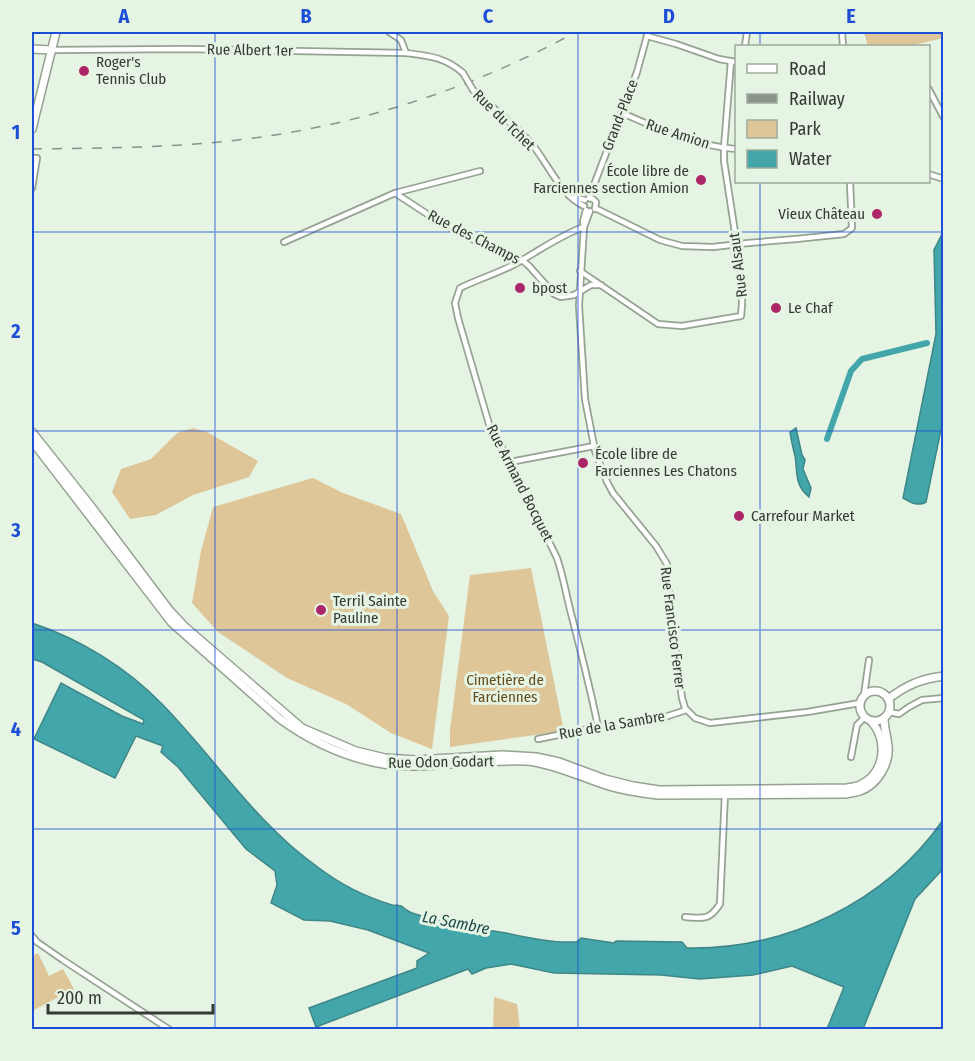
<svg xmlns="http://www.w3.org/2000/svg" width="975" height="1061" font-family="'Fira Sans Condensed',sans-serif">
<style>
.green{fill:#dec699}
.water{fill:#43a6ab;stroke:#3f8687;stroke-width:1.5}
.lines{fill:none;stroke-linecap:round;stroke-linejoin:round}
.canal{stroke:#43a6ab;stroke-width:6}
.minor-casing{stroke:#96a393;stroke-width:8}
.secondary-casing{stroke:#96a393;stroke-width:10}
.minor{stroke:#fff;stroke-width:4.5}
.secondary{stroke:#fff;stroke-width:7}
.rail{stroke:#8a9489;stroke-width:1.5;stroke-dasharray:10 10;stroke-linecap:butt}
.minor-bridge-casing{stroke:#96a393;stroke-width:8;stroke-linecap:butt}
.minor-bridge{stroke:#fff;stroke-width:4.5}
.grid{fill:none;stroke:#1d4ed8;stroke-width:1.5;stroke-opacity:0.55}
.poi-dot{fill:#ad2569;stroke:#e5f4e3;stroke-width:2}
.labels{text-anchor:middle;stroke-width:6;stroke-linejoin:round;paint-order:stroke}
.street-label{font-size:15px;fill:#353a34;stroke:#e5f4e3}
.poi-label{font-size:15px;fill:#353a34;stroke:#e5f4e3;text-anchor:start}
.park-label{font-size:15px;fill:#634b1a;stroke:#e5f4e3}
.water-label{font-size:16px;font-style:italic;fill:#1e4a4c;stroke:#e5f4e3}
.neatline{fill:none;stroke:#1d4ed8;stroke-width:2}
.grid-label{font-size:20px;text-anchor:middle;font-weight:bold;fill:#1d4ed8}
</style>
<rect width="100%" height="100%" fill="#e5f4e3"/>
<g class="green">
<path d="M864 32H943V38L910 46H868Z"/>
<path d="M193 428 207 432 258 461 249 477 193 495 156 515 130 519 112 492 121 469 151 459 177 433Z"/>
<path d="M313 478 343 493 401 514 433 591 449 616 432 749 391 733 346 704 287 678 218 632 192 603 201 551 213 507Z"/>
<path d="M531 568 564 731 450 747V730L470 575Z"/>
<path d="M38 953 49 976 63 969 74 989 32 1011V956Z"/>
<path d="M494 997 517 1004 520 1029H493Z"/>
</g>
<g class="water">
<path d="M943 232V420L926 502C918 507 910 502 903 498L936 334 934 250Z"/>
<path d="M796 428 802 455 805 460 803 469 811 488 809 497C794 484 798 474 795 456 793 448 791 440 790 432Z"/>
<path d="M32 623C80 639 126 667 162 704 215 758 256 824 319 868 340 884 366 897 392 905 395 905 398 905 401 906 405 908 404 909 408 911 413 914 420 915 425 917 452 924 479 929 506 933 524 937 555 943 573 942 578 942 578 941 581 938L614 943 616 941 682 942 687 948C787 950 886 902 943 820V869L915 899 863 1029H827L844 987 792 966 753 975 700 979 661 975 554 973 511 964 486 968 472 974 468 969 316 1027 309 1008 417 968V961L429 953 368 930 330 921 304 920 271 903 277 885 275 871 246 849 178 767 161 752 163 746 136 736 115 778 34 739 61 683 122 716 143 724 144 720 42 662 32 659Z"/>
</g>
<g class="lines">
<path class="canal" d="M827 439 851 371 862 359 927 343"/>
<g class="minor-casing">
<g id="minor">
<path d="M389 32 401 40 406 53"/>
<path d="M842 32 843 46"/>
<path d="M647 36 676 44 719 59 736 62"/>
<path d="M745 46 747 32"/>
<path d="M51 50 185 49 406 53C429 56 445 57 463 73"/>
<path d="M928 88 944 118"/>
<path d="M473 90C493 108 513 124 531 143 548 163 560 195 584 206"/>
<path d="M622 113C659 129 696 146 736 149"/>
<path d="M32 158H37L32 188"/>
<path d="M928 174 944 179"/>
<path d="M395 193 444 225 488 247 522 260 529 266 554 294 561 297 574 295 591 285H601"/>
<path d="M570 196 585 200"/>
<path d="M589 198 637 72 648 32"/>
<path d="M589 198 593 199 596 202 595 209"/>
<path d="M595 208 660 240 682 246 713 247 748 243 796 239 844 234 852 228 850 182"/>
<path d="M590 211 584 227 579 306 585 399 595 451 607 482 613 493 656 546 667 564 670 607 682 698 685 708 695 718 710 723 807 712 860 703"/>
<path d="M584 227C560 235 539 251 517 263 499 273 478 279 460 288L455 303 458 318 489 424 510 462 557 558C564 578 567 600 573 621 582 657 591 691 598 727"/>
<path d="M584 227 583 221 586 210"/>
<path d="M284 242 395 193 480 171"/>
<path d="M580 271 658 324 682 326 741 316 742 304V278L724 161V148L731 61"/>
<path d="M510 462 594 446"/>
<path d="M864 695 869 660"/>
<path d="M889 712 899 714 909 707 922 700 944 698"/>
<path d="M538 739 598 727 665 717 686 710"/>
<path d="M851 757 857 725 865 717"/>
<path d="M685 917C703 918 709 921 720 904L725 793"/>
<path d="M32 936 37 942 63 960 170 1030"/>
</g>
</g>
<g class="secondary-casing">
<g id="secondary">
<path d="M32 49 51 50"/>
<path d="M32 129 56 32"/>
<path d="M32 432 90 505 170 611 184 626 302 728 356 751 385 758 416 760 502 755 536 757 559 762 605 779 633 786 659 790 847 788C851 787 857 787 860 785 886 773 888 740 871 721"/>
<path d="M32 441 172 623 280 719C313 743 348 759 389 765 414 768 441 764 466 763 489 762 512 759 535 762 561 767 584 778 609 786 625 791 641 793 658 795L846 794C850 793 856 792 860 791 877 785 890 764 888 746 887 736 884 728 884 718"/>
<circle cx="875" cy="706" r="15"/>
<path d="M888 699C907 685 920 679 944 676"/>
</g>
</g>
<use href="#minor" class="minor"/>
<use href="#secondary" class="secondary"/>
<path class="rail" d="M32 149C106 148 180 148 254 138 367 123 477 86 576 32"/>
<g class="minor-bridge-casing">
<path id="minor-bridge" d="M463 73 473 90"/>
</g>
<use href="#minor-bridge" class="minor-bridge"/>
</g>
<path class="grid" d="M215 32V1030M397 32V1030M578 32V1030M760 32V46M760 182V1030M32 232H944M32 431H944M32 630H944M32 829H944"/>
<g class="poi-dot">
<circle cx="84" cy="71" r="6"/>
<circle cx="701" cy="180" r="6"/>
<circle cx="877" cy="214" r="6"/>
<circle cx="520" cy="288" r="6"/>
<circle cx="776" cy="308" r="6"/>
<circle cx="583" cy="463" r="6"/>
<circle cx="739" cy="516" r="6"/>
<circle cx="321" cy="610" r="6"/>
</g>
<g class="labels">
<g class="street-label">
<text transform="translate(250 50) rotate(1)" y="5">Rue Albert 1er</text>
<text transform="translate(620 115) rotate(-69)" y="5">Grand-Place</text>
<text transform="translate(504 120) rotate(44)" y="5">Rue du Tchet</text>
<text transform="translate(678 134) rotate(18)" y="5">Rue Amion</text>
<text transform="translate(474 237) rotate(27)" y="5">Rue des Champs</text>
<text transform="translate(738 265) rotate(-97)" y="5">Rue Alsaut</text>
<text transform="translate(520 483) rotate(63)" y="5">Rue Armand Bocquet</text>
<text transform="translate(673 628) rotate(83)" y="5">Rue Francisco Ferrer</text>
<text transform="translate(612 725) rotate(-10)" y="5">Rue de la Sambre</text>
<text transform="translate(441 762) rotate(-1)" y="5">Rue Odon Godart</text>
</g>
<g class="poi-label">
<text x="96" y="67">Roger's<tspan x="96" dy="17">Tennis Club</tspan></text>
<text x="689" y="176" text-anchor="end">École libre de<tspan x="689" dy="17">Farciennes section Amion</tspan></text>
<text x="865" y="219" text-anchor="end">Vieux Château</text>
<text x="532" y="293">bpost</text>
<text x="788" y="313">Le Chaf</text>
<text x="595" y="459">École libre de<tspan x="595" dy="17">Farciennes Les Chatons</tspan></text>
<text x="751" y="521">Carrefour Market</text>
<text x="333" y="606">Terril Sainte<tspan x="333" dy="17">Pauline</tspan></text>
</g>
<g class="park-label">
<text x="505" y="685">Cimetière de<tspan x="505" dy="17">Farciennes</tspan></text>
</g>
<g class="water-label">
<text transform="translate(456 922) rotate(11)" y="6">La Sambre</text>
</g>
</g>
<rect width="975" height="1061" fill="none" stroke="#e5f4e3" stroke-width="66"/>
<rect x="735" y="45" width="195" height="138" fill="#e5f4e3" stroke="#9faa9d" stroke-width="1.5"/>
<rect x="747" y="64" width="30" height="9" fill="#ffffff" stroke="#9faa9d" stroke-width="1.5"/>
<text x="789" y="75" font-size="18" fill="#353a34">Road</text>
<rect x="747" y="94" width="30" height="9" fill="#8a9489" stroke="#9faa9d" stroke-width="1.5"/>
<text x="789" y="105" font-size="18" fill="#353a34">Railway</text>
<rect x="747" y="120" width="30" height="18" fill="#dec699" stroke="#9faa9d" stroke-width="1.5"/>
<text x="789" y="135" font-size="18" fill="#353a34">Park</text>
<rect x="747" y="150" width="30" height="18" fill="#43a6ab" stroke="#9faa9d" stroke-width="1.5"/>
<text x="789" y="165" font-size="18" fill="#353a34">Water</text>
<path d="M48 1004v9h165v-9" fill="none" stroke="#353a34" stroke-width="3"/>
<text x="57" y="1004" font-size="18" fill="#353a34" stroke="#e5f4e3" stroke-width="4.5" paint-order="stroke">200 m</text>
<rect x="33" y="33" width="909" height="995" class="neatline"/>
<g class="grid-label">
<text x="124" y="23">A</text>
<text x="306" y="23">B</text>
<text x="488" y="23">C</text>
<text x="669" y="23">D</text>
<text x="851" y="23">E</text>
<text x="16" y="139">1</text>
<text x="16" y="338">2</text>
<text x="16" y="537">3</text>
<text x="16" y="736">4</text>
<text x="16" y="935">5</text>
</g>
</svg>
